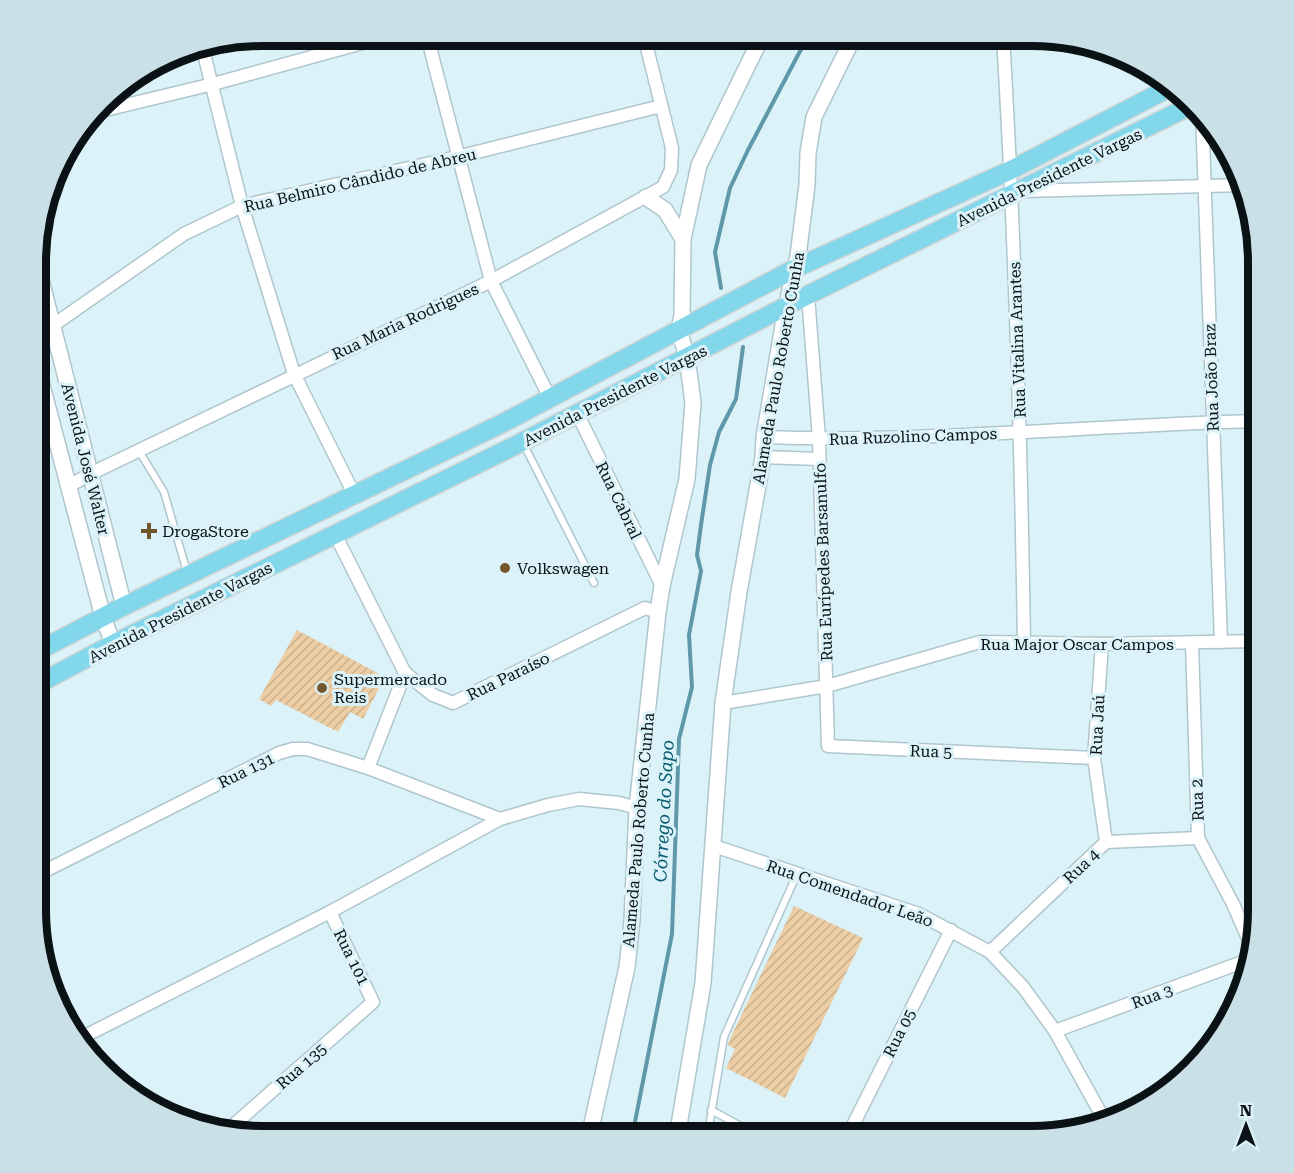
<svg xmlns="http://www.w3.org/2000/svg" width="1294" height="1173" font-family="'Roboto Serif',serif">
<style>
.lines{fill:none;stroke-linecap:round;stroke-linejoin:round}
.stream{stroke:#5e98a9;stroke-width:4}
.building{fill:url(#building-hatch)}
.service-casing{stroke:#b0c6cd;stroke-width:9}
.minor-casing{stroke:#b0c6cd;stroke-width:15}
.tertiary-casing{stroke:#b0c6cd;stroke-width:18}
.primary-casing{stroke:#d3d4d5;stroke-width:21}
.service{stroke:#fff;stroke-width:6}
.minor{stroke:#fff;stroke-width:12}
.tertiary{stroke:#fff;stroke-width:15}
.primary{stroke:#82d7eb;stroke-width:18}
.poi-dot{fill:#73562a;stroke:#dbf2f9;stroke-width:2}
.labels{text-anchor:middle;stroke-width:6;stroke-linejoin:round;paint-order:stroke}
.street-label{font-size:16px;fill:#0a1215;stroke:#dbf2f9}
.poi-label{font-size:16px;fill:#0a1215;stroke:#dbf2f9;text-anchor:start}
.water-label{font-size:18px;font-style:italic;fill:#055a6d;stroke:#dbf2f9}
.rim{fill:none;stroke:#0a1215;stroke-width:8}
</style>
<defs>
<pattern id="building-hatch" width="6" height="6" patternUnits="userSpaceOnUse" patternTransform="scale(1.5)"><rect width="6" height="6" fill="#edcea4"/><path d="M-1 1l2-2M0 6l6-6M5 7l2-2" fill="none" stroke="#cab08c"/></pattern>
</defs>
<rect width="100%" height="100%" fill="#dbf2f9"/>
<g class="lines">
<g class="stream">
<path d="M721 288 715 252 730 188 748 150 808 36"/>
<path d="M632 1137 672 934 679 739 692 687 689 635 701 571 697 555 701 525 710 465 719 432 736 399 743 347"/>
</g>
</g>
<g class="building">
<path d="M297 630 385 677 363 719 350 712 338 732 276 700 271 706 259 699Z"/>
<path d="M794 906 863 938 785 1098 726 1068 735 1049 728 1045 729 1041Z"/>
</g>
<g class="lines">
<g class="service-casing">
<g id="service">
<path d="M524 445 594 583"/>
<path d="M139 451 164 492 187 572"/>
<path d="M711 1110 759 1136"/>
<path d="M680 1137 704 1133 709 1127 724 1037 797 874"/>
</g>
</g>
<g class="minor-casing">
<g id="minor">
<path d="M427 36 491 281 550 398"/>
<path d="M1003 36C1015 239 1021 441 1024 644"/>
<path d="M202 46 242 206 294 374 355 496"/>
<path d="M97 112 213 84 388 36"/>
<path d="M1202 113 1221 642"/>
<path d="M1025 191 1243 185"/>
<path d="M808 295 819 439 828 746 1094 758"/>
<path d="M40 341 52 326 184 234 242 206 457 157 661 106"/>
<path d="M577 413 662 586"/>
<path d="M764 437C929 443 1093 425 1258 421"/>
<path d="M763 457 819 459"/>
<path d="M69 486 90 474 491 281 663 187 671 170 672 148 644 36"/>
<path d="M335 534 405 673 433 695 453 703 645 608 658 612"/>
<path d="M1192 643 1198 838 1233 904 1251 945"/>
<path d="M1102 644 1094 758 1106 842"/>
<path d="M723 703 827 686 980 642 1102 644 1258 641"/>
<path d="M368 768 405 673"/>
<path d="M714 846 919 914 990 952 1023 987 1055 1031 1106 1123"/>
<path d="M37 875 279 753 293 749H307L333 757 368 768 500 819"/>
<path d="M990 952 1106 842 1198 838"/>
<path d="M1055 1031 1248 960"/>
<path d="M79 1039 330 912 500 819 548 805 579 799 619 803 637 808"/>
<path d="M228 1130 373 1002 330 912"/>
<path d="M847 1137 951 930"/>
</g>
</g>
<g class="tertiary-casing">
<g id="tertiary">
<path d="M646 197 665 210 683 239"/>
<path d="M40 276 124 606"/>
<path d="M39 374 103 617 113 644"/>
<path d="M589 1137 627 967 632 920 637 808 658 612 662 586 687 479 693 403 687 357 679 330 682 315 683 239 699 165 762 36"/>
<path d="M677 1137 703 983 723 703 739 592 763 457 764 437 786 308 798 256 807 185 808 153 814 117 854 36"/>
</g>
</g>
<g class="primary-casing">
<g id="primary">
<path d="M38 651 124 606 505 422 796 268 1011 170 1169 88"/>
<path d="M38 684 113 644 522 442 808 295 1192 105"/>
</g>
</g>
<use href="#service" class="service"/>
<use href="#minor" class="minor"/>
<use href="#tertiary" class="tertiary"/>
<use href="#primary" class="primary"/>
</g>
<g class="poi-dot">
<path d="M146 522h6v6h6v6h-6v6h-6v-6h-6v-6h6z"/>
<circle cx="505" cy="568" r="6"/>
<circle cx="322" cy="688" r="6"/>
</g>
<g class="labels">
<g class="street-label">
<text transform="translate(1049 177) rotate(-26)" y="6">Avenida Presidente Vargas</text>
<text transform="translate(360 180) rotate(-13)" y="6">Rua Belmiro Cândido de Abreu</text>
<text transform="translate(405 321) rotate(-25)" y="6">Rua Maria Rodrigues</text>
<text transform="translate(1017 340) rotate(-92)" y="6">Rua Vitalina Arantes</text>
<text transform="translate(778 368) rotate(-80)" y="6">Alameda Paulo Roberto Cunha</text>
<text transform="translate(1211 378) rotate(-92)" y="6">Rua João Braz</text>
<text transform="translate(615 395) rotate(-27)" y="6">Avenida Presidente Vargas</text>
<text transform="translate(913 436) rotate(-2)" y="6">Rua Ruzolino Campos</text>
<text transform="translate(86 459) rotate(76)" y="6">Avenida José Walter</text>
<text transform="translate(619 500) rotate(64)" y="6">Rua Cabral</text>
<text transform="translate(823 562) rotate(-92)" y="6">Rua Eurípedes Barsanulfo</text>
<text transform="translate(180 612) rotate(-27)" y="6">Avenida Presidente Vargas</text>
<text x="1077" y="650">Rua Major Oscar Campos</text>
<text transform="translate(508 676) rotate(-26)" y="6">Rua Paraíso</text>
<text transform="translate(1097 725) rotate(-87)" y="6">Rua Jaú</text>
<text transform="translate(931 751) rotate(2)" y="6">Rua 5</text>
<text transform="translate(246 770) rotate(-26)" y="6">Rua 131</text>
<text transform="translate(1197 800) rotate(-92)" y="6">Rua 2</text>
<text transform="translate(638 830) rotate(-85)" y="6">Alameda Paulo Roberto Cunha</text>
<text transform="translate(1081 866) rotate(-43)" y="6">Rua 4</text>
<text transform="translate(850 893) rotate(19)" y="6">Rua Comendador Leão</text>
<text transform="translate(352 957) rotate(64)" y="6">Rua 101</text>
<text transform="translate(1152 996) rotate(-20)" y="6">Rua 3</text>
<text transform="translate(899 1033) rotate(-63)" y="6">Rua 05</text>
<text transform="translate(301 1066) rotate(-41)" y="6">Rua 135</text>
</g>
<g class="poi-label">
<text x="162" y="537">DrogaStore</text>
<text x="517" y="574">Volkswagen</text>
<text x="334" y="685">Supermercado<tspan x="334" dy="18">Reis</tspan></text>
</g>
<g class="water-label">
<text transform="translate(664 811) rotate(-87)" y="6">Córrego do Sapo</text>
</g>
</g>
<path d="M0 0H1294V1173H0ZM262 46H1032A216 216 0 0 1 1248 262V910A216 216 0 0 1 1032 1126H262A216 216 0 0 1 46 910V262A216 216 0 0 1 262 46Z" fill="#cae0e7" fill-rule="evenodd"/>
<path class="rim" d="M262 46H1032A216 216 0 0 1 1248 262V910A216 216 0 0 1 1032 1126H262A216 216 0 0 1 46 910V262A216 216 0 0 1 262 46Z"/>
<g transform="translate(1246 1125)" stroke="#dbf2f9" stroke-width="4.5" paint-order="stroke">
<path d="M0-4.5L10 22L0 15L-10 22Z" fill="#0a1215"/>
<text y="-9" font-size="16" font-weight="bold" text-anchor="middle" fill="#0a1215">N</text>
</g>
</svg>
